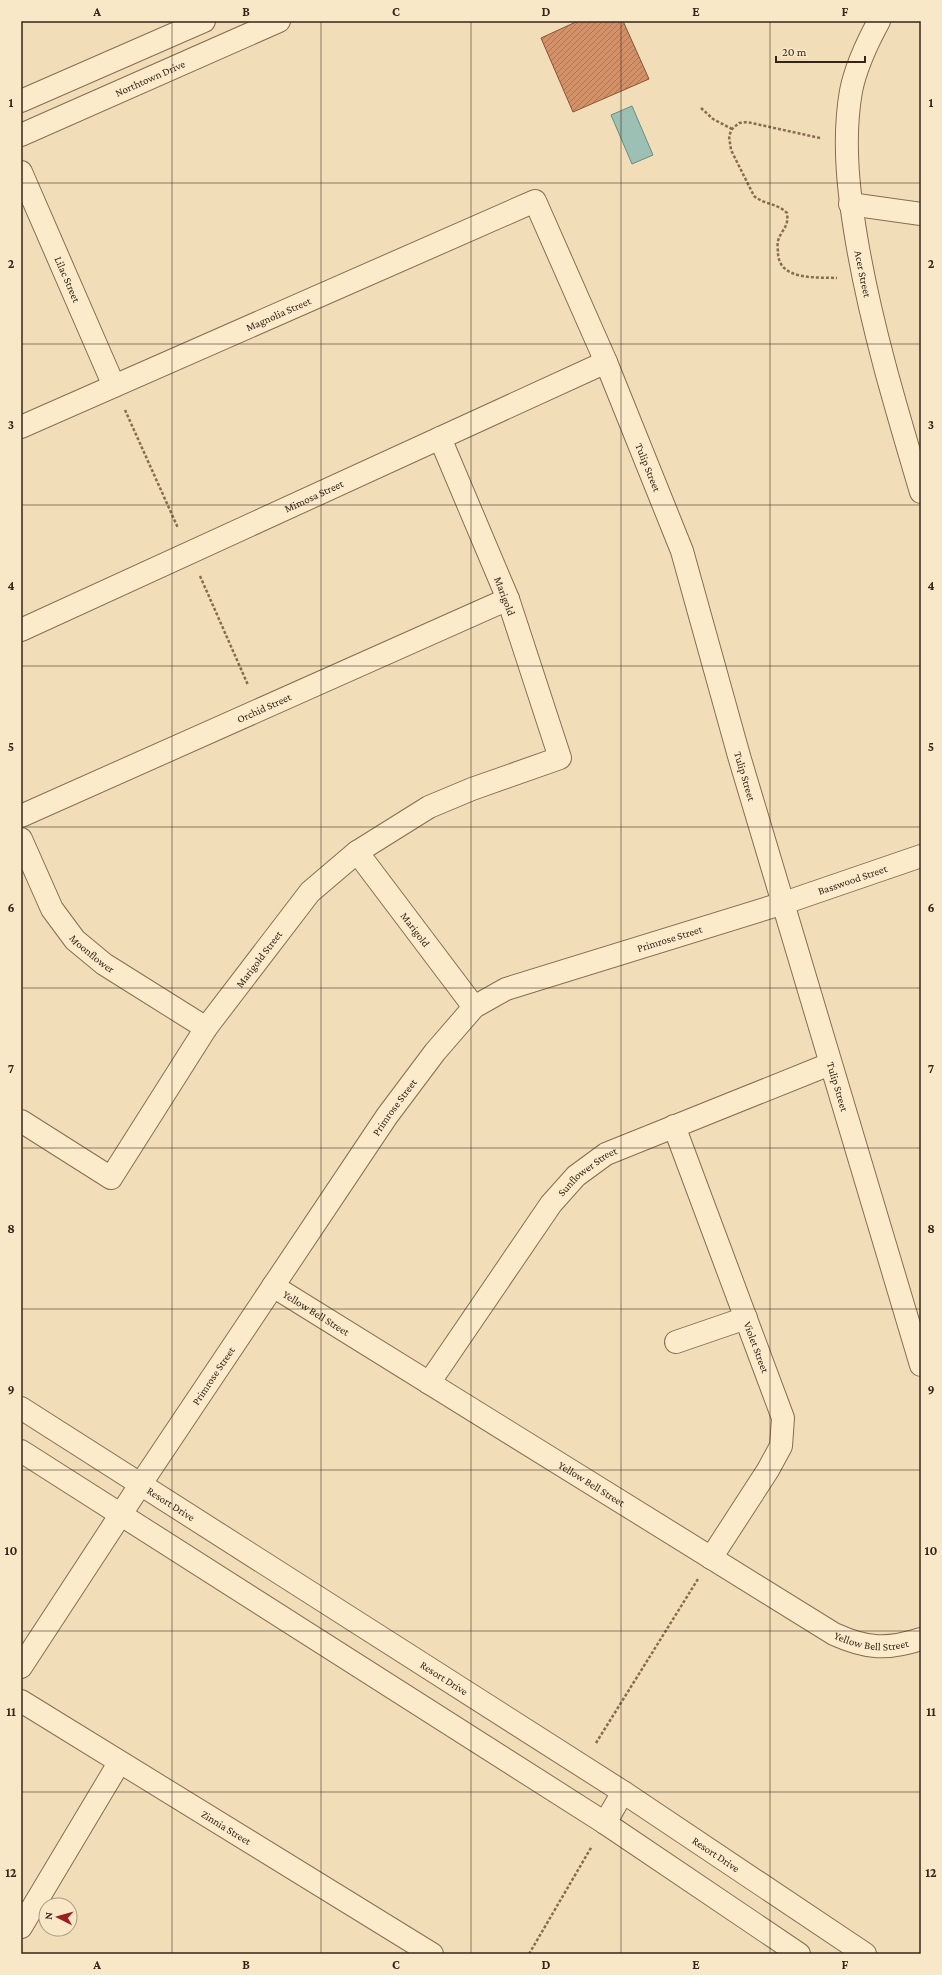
<svg xmlns="http://www.w3.org/2000/svg" width="942" height="1975" font-family="'Crimson Pro',serif">
<style>
.water{fill:#9dc0b5;stroke:#658e82}
.building{fill:url(#building-hatch);stroke:#895436}
.lines{fill:none;stroke-linecap:round;stroke-linejoin:round}
.minor-casing{stroke:#886c52;stroke-width:24}
.path{stroke:#886c52;stroke-width:2.5;stroke-dasharray:3 2;stroke-linecap:butt}
.minor{stroke:#fcebcb;stroke-width:22}
.grid{fill:none;stroke:#352519;stroke-width:1;stroke-opacity:0.55}
.labels{text-anchor:middle;stroke-width:3.5;stroke-linejoin:round;paint-order:stroke}
.street-label{font-size:11px;fill:#352519;stroke:#f8e8c8}
.neatline{fill:none;stroke:#352519;stroke-width:1.5}
.grid-label{font-size:13px;text-anchor:middle;font-weight:bold;fill:#352519}
</style>
<defs>
<pattern id="building-hatch" width="6" height="6" patternUnits="userSpaceOnUse"><rect width="6" height="6" fill="#d3916a"/><path d="M-1 1l2-2M0 6l6-6M5 7l2-2" fill="none" stroke="#ac7656"/></pattern>
</defs>
<rect width="100%" height="100%" fill="#f1deb8"/>
<path class="water" d="M632 106 653 155 632 164 611 115Z"/>
<path class="building" d="M578 21H623L649 79 573 112 541 38Z"/>
<g class="lines">
<g class="minor-casing">
<g id="minor">
<path id="s1" d="M879 21C867 43 856 66 851 91 842 143 849 197 858 248 873 332 897 411 921 492"/>
<path d="M21 101 204 21"/>
<path id="s2" d="M21 135 279 21"/>
<path id="s3" d="M21 172 114 386"/>
<path d="M850 204 921 214"/>
<path id="s4" d="M21 427 535 201 606 362 682 551 739 756 921 1365"/>
<path id="s5" d="M21 630 606 362"/>
<path id="s6" d="M21 816 508 599"/>
<path id="s7" d="M21 839 52 909 75 940 104 964 206 1028"/>
<path id="s8" d="M357 852 474 1007"/>
<path id="s9" d="M21 1121 111 1178 206 1028 310 892 357 852 429 807 472 789 560 758 508 599 440 438"/>
<path id="s10" d="M674 1126 783 1418 781 1446 768 1470 711 1558"/>
<path id="s11" d="M273 1286 834 1634C867 1649 887 1650 921 1639"/>
<path d="M676 1342 746 1318"/>
<path id="s12" d="M429 1383 551 1204 576 1176 606 1154 830 1064"/>
<path id="s13" d="M21 1408 623 1792 865 1954"/>
<path d="M21 1451 605 1823 799 1954"/>
<path id="s14" d="M21 1667 140 1485 387 1116 435 1052 474 1007 506 989 784 903 921 856"/>
<path id="s15" d="M21 1701 432 1954"/>
<path d="M605 1823 623 1792"/>
<path d="M21 1927 119 1763"/>
</g>
</g>
<g class="path">
<path d="M701 108 713 119 732 129"/>
<path d="M820 138 747 122 739 123 732 129 729 136 731 150 754 196C765 205 777 203 787 213 789 228 782 228 778 241 777 245 778 250 778 253 779 281 817 277 837 278"/>
<path d="M125 410 178 528"/>
<path d="M200 576 248 685"/>
<path d="M596 1743 698 1579"/>
<path d="M529 1954 592 1846"/>
</g>
<use href="#minor" class="minor"/>
</g>
<path class="grid" d="M172 21V1954M321 21V1954M471 21V1954M621 21V1954M770 21V1954M21 183H921M21 344H921M21 505H921M21 666H921M21 827H921M21 988H921M21 1148H921M21 1309H921M21 1470H921M21 1631H921M21 1792H921"/>
<g class="labels">
<g class="street-label">
<text dy="4" stroke="none"><textPath href="#s2" startOffset="141">Northtown Drive</textPath></text>
<text dy="4" stroke="none"><textPath href="#s1" startOffset="260">Acer Street</textPath></text>
<text dy="4" stroke="none"><textPath href="#s3" startOffset="117">Lilac Street</textPath></text>
<text dy="4" stroke="none"><textPath href="#s4" startOffset="281">Magnolia Street</textPath></text>
<text dy="4" stroke="none"><textPath href="#s4" startOffset="851">Tulip Street</textPath></text>
<text dy="4" stroke="none"><textPath href="#s5" startOffset="322">Mimosa Street</textPath></text>
<text transform="translate(505 596) rotate(69)" y="4">Marigold</text>
<text dy="4" stroke="none"><textPath href="#s6" startOffset="266">Orchid Street</textPath></text>
<text dy="4" stroke="none"><textPath href="#s4" startOffset="1175">Tulip Street</textPath></text>
<text dy="4" stroke="none"><textPath href="#s14" startOffset="1201">Basswood Street</textPath></text>
<text dy="4" stroke="none"><textPath href="#s8" startOffset="97">Marigold</textPath></text>
<text dy="4" stroke="none"><textPath href="#s14" startOffset="1009">Primrose Street</textPath></text>
<text dy="4" stroke="none"><textPath href="#s7" startOffset="137">Moonflower</textPath></text>
<text dy="4" stroke="none"><textPath href="#s9" startOffset="371">Marigold Street</textPath></text>
<text dy="4" stroke="none"><textPath href="#s4" startOffset="1499">Tulip Street</textPath></text>
<text dy="4" stroke="none"><textPath href="#s14" startOffset="673">Primrose Street</textPath></text>
<text dy="4" stroke="none"><textPath href="#s12" startOffset="266">Sunflower Street</textPath></text>
<text dy="4" stroke="none"><textPath href="#s11" startOffset="51">Yellow Bell Street</textPath></text>
<text dy="4" stroke="none"><textPath href="#s10" startOffset="236">Violet Street</textPath></text>
<text dy="4" stroke="none"><textPath href="#s14" startOffset="349">Primrose Street</textPath></text>
<text dy="4" stroke="none"><textPath href="#s11" startOffset="375">Yellow Bell Street</textPath></text>
<text dy="4" stroke="none"><textPath href="#s13" startOffset="178">Resort Drive</textPath></text>
<text dy="4" stroke="none"><textPath href="#s11" startOffset="699">Yellow Bell Street</textPath></text>
<text dy="4" stroke="none"><textPath href="#s13" startOffset="502">Resort Drive</textPath></text>
<text dy="4" stroke="none"><textPath href="#s15" startOffset="241">Zinnia Street</textPath></text>
<text dy="4" stroke="none"><textPath href="#s13" startOffset="826">Resort Drive</textPath></text>
</g>
</g>
<rect width="942" height="1975" fill="none" stroke="#f8e8c8" stroke-width="44"/>
<g transform="translate(58 1917) rotate(276)"><circle r="19" fill="#f8e8c8" stroke="#aa9a82"/>
<path d="M0-3L7 15L0 10L-7 15Z" fill="#9b1e23"/>
<text y="-6" font-size="11" font-weight="bold" text-anchor="middle" fill="#352519">N</text>
</g>
<path d="M776 56v6h89v-6" fill="none" stroke="#352519" stroke-width="2"/>
<text x="782" y="56" font-size="12" fill="#352519" stroke="#f8e8c8" stroke-width="3" paint-order="stroke">20 m</text>
<rect x="22" y="22" width="898" height="1931" class="neatline"/>
<g class="grid-label">
<text x="97" y="16">A</text>
<text x="246" y="16">B</text>
<text x="396" y="16">C</text>
<text x="546" y="16">D</text>
<text x="696" y="16">E</text>
<text x="845" y="16">F</text>
<text x="11" y="107">1</text>
<text x="931" y="107">1</text>
<text x="11" y="268">2</text>
<text x="931" y="268">2</text>
<text x="11" y="429">3</text>
<text x="931" y="429">3</text>
<text x="11" y="590">4</text>
<text x="931" y="590">4</text>
<text x="11" y="751">5</text>
<text x="931" y="751">5</text>
<text x="11" y="912">6</text>
<text x="931" y="912">6</text>
<text x="11" y="1073">7</text>
<text x="931" y="1073">7</text>
<text x="11" y="1233">8</text>
<text x="931" y="1233">8</text>
<text x="11" y="1394">9</text>
<text x="931" y="1394">9</text>
<text x="11" y="1555">10</text>
<text x="931" y="1555">10</text>
<text x="11" y="1716">11</text>
<text x="931" y="1716">11</text>
<text x="11" y="1877">12</text>
<text x="931" y="1877">12</text>
<text x="97" y="1969">A</text>
<text x="246" y="1969">B</text>
<text x="396" y="1969">C</text>
<text x="546" y="1969">D</text>
<text x="696" y="1969">E</text>
<text x="845" y="1969">F</text>
</g>
</svg>
